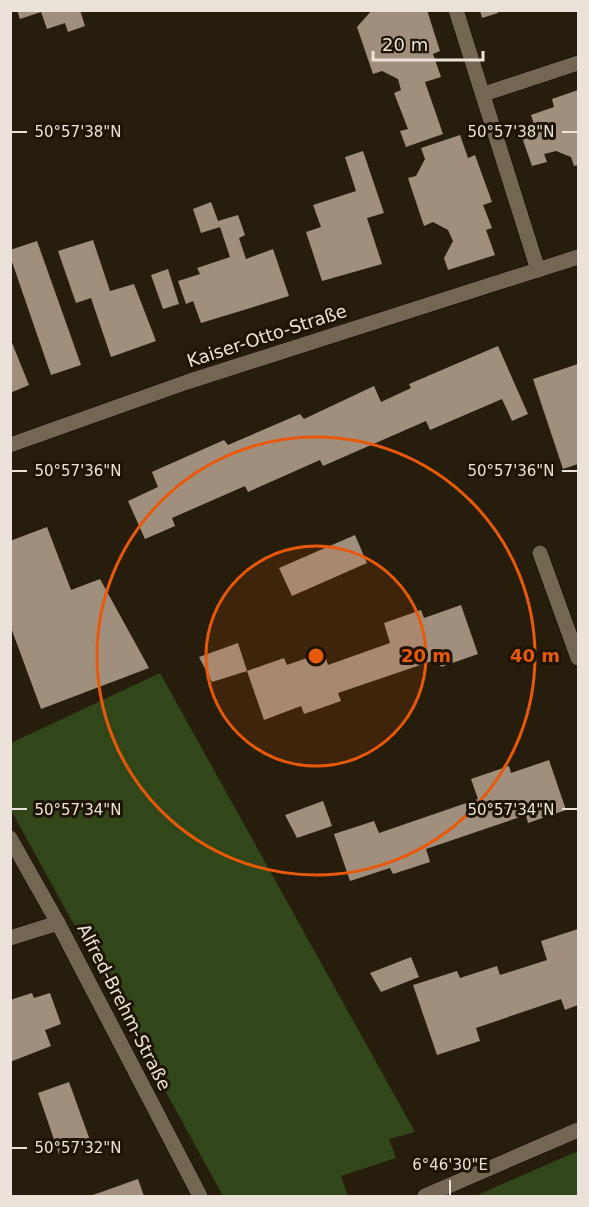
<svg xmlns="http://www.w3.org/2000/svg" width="589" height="1207" font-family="'DejaVu Sans',sans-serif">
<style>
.green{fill:#31471a}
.building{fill:#a08f7d}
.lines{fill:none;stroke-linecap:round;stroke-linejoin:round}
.minor-casing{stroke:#100700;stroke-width:16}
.tertiary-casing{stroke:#100700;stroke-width:16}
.minor{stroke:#736754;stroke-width:15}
.tertiary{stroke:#736754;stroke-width:15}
.ticks{fill:none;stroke:#ebe3d9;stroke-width:2}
.ring{fill:none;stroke:#e8590c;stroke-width:3}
.labels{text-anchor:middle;stroke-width:6;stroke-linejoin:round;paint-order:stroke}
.street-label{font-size:18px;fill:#ebe3d9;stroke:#1e1404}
.ticks-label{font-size:15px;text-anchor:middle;fill:#ebe3d9;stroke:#1e1404;stroke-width:6;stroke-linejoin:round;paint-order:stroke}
.centre{fill:#e8590c;stroke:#1e1404;stroke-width:3}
.ring-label{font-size:18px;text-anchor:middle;font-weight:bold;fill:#e8590c;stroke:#1e1404;stroke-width:6;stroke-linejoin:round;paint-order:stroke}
</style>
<rect width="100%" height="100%" fill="#271d0c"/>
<g class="green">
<path d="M160 673 415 1132 389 1139 396 1158 341 1176 348 1196H223L11 810V743Z"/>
<path d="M578 1151V1196H475Z"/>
</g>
<g class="building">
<path d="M17 10H80L85 26 68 32 65 23 47 29 41 12 20 19Z"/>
<path d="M372 10H427L440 51 433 54 441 77 425 82 443 134 406 147 400 131 408 129 394 93 401 90 398 79 382 71 373 74 357 27Z"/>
<path d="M480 10H497L498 13 482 18Z"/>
<path d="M578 90V165L574 166 571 157 556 151 544 154 547 162 532 166 519 129 534 124 531 115 554 107 552 99Z"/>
<path d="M460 135 468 158 475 155 492 202 483 205 492 228 486 230 495 255 448 270 444 258 453 241 448 230 433 222 424 226 408 178 416 176 425 159 421 148Z"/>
<path d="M363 151 384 213 367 218 382 264 322 281 306 232 321 227 313 205 356 191 345 157Z"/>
<path d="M211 202 218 221 238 215 245 235 239 238 246 259 273 249 289 296 201 323 193 301 186 304 178 281 200 274 197 268 230 257 220 227 201 233 193 209Z"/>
<path d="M93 240 110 291 134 284 156 341 111 357 91 298 76 303 58 251Z"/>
<path d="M37 241 81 365 51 375 10 256V250Z"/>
<path d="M168 269 179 304 163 309 151 275Z"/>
<path d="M10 338 29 385 10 393Z"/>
<path d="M498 346 528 414 512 421 502 399 430 430 426 421 323 466 320 460 248 492 245 486 172 518 175 526 145 539 128 501 158 487 152 472 154 471 224 440 228 445 300 414 304 419 374 386 381 402 411 388 409 384Z"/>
<path d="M578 364V464L563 469 533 379Z"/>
<path d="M47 527 71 590 100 579 149 668 41 709 10 625V541Z"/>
<path d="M355 535 367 563 292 596 279 568Z"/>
<path d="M461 605 478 654 441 667 438 659 338 693 341 701 304 714 301 706 264 720 247 671 284 658 287 665 324 652 328 665 390 643 384 623 421 610 424 618Z"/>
<path d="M238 643 247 671 212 682 199 657Z"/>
<path d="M549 760 566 810 528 823 526 815 426 849 430 862 393 874 390 868 350 881 334 834 374 821 379 833 478 799 471 779 509 766 511 773Z"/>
<path d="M323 801 332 826 297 838 285 815Z"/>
<path d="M578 929V1005L565 1010 561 999 476 1028 480 1041 437 1055 413 985 457 971 460 978 497 966 500 975 547 960 541 941Z"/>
<path d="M411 957 419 977 381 992 370 973Z"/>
<path d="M32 993 34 998 50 993 61 1024 45 1030 51 1046 10 1062V1000Z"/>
<path d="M69 1082 91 1143 59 1154 38 1093Z"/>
<path d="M138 1179 144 1196H90Z"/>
</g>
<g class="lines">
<g class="minor-casing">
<g id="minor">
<path d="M456 10 538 270"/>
<path d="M484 94 578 63"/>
<path d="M540 553 578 658"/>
<path d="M10 838 58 923 200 1196"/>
<path d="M10 938 58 923"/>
<path d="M425 1196 578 1130"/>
</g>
</g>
<g class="tertiary-casing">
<path id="tertiary" d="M10 445 187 382 578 257"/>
</g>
<use href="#minor" class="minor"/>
<use href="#tertiary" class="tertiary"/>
</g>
<path class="ticks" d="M12 132H27M562 132H577M12 471H27M562 471H577M12 809H27M562 809H577M12 1148H27M450 1180V1195"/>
<circle cx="316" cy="656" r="110" fill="#e8590c" fill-opacity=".12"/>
<g class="ring">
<circle cx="316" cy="656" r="110"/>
<circle cx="316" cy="656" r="219"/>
</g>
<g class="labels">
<g class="street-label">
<text transform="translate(267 336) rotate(-18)" y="6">Kaiser-Otto-Straße</text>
<text transform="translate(124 1007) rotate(63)" y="6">Alfred-Brehm-Straße</text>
</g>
</g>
<g class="ticks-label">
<text x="78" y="137">50°57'38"N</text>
<text x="511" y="137">50°57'38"N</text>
<text x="78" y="476">50°57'36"N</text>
<text x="511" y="476">50°57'36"N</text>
<text x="78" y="815">50°57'34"N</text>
<text x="511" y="815">50°57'34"N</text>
<text x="78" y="1153">50°57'32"N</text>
<text x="450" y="1170">6°46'30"E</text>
</g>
<circle cx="316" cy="656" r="9" class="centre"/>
<g class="ring-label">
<text x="426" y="662">20 m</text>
<text x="535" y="662">40 m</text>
</g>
<rect width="589" height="1207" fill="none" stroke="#ebe3d9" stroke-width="24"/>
<path d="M373 51v9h110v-9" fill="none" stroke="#ebe3d9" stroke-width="3"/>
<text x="382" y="51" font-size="18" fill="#ebe3d9" stroke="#1e1404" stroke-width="4.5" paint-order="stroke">20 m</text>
</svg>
